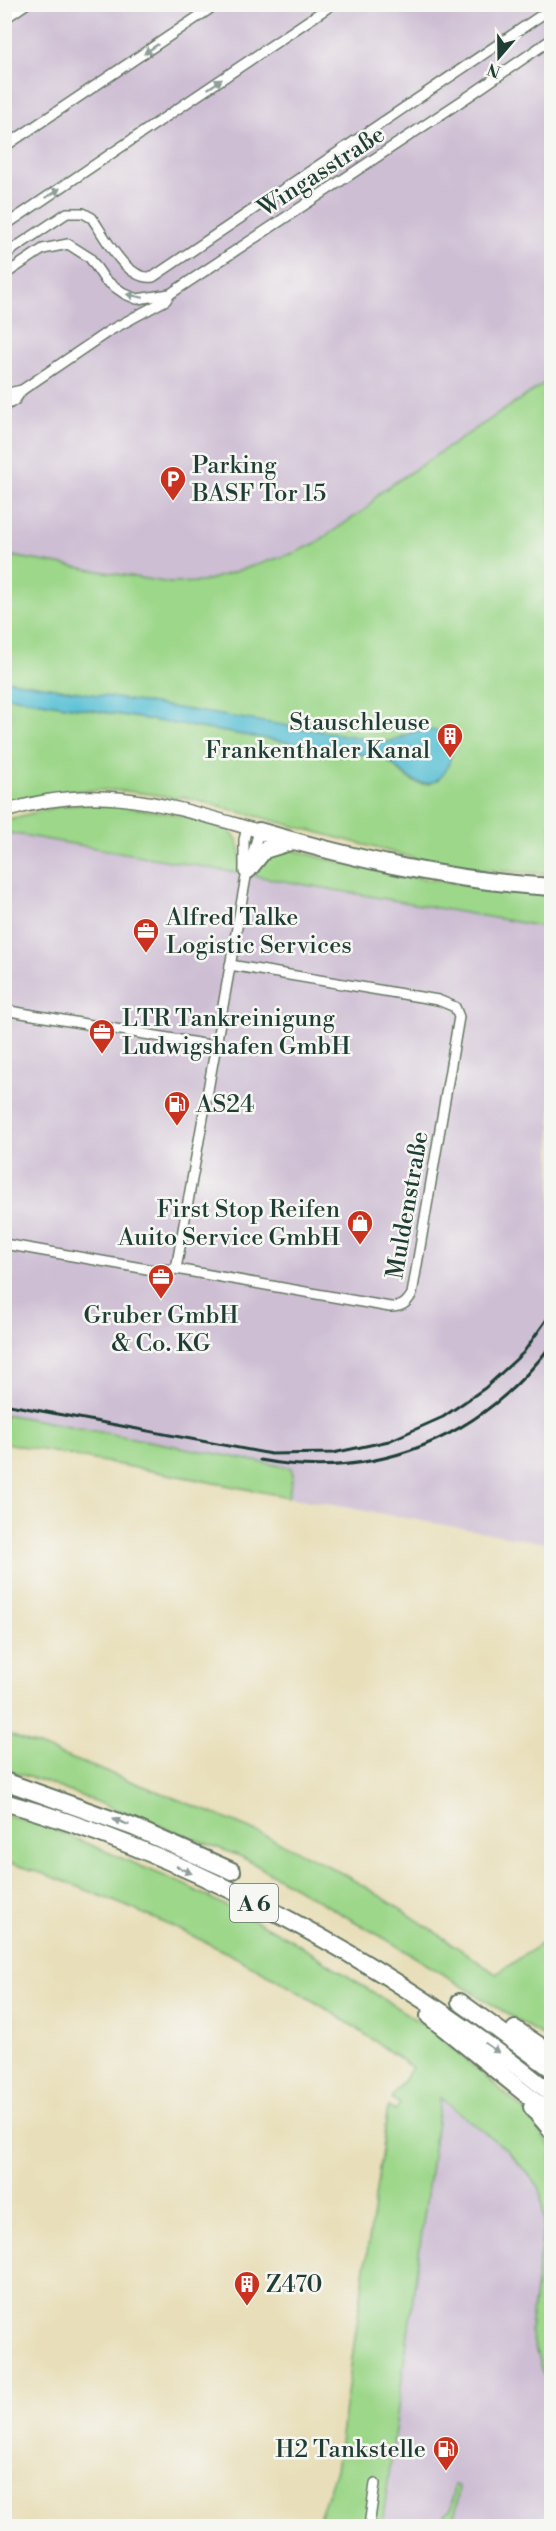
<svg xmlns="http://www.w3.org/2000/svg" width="556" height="2531" font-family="'Libre Bodoni',serif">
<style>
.industrial{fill:#cdbed3}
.green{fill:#9dd78a;stroke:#5e8a5f;stroke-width:1.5}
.water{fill:#57bfd4;stroke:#3b7e84;stroke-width:1.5}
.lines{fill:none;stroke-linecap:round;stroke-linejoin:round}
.street-casing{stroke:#657663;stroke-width:12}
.secondary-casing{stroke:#657663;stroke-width:15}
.highway-casing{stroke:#657663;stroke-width:20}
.street{stroke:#fff;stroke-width:9}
.secondary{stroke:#fff;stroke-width:12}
.highway{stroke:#fff;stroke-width:16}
.rail{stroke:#1f3d34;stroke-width:3}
.oneway{fill:#8f9e9a}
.labels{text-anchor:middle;stroke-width:5;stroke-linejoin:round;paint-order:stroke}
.shield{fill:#f6f6f2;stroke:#60746d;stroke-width:1.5}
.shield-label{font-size:22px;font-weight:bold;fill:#1f3d34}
.street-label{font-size:24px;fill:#1f3d34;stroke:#f6f6f2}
.poi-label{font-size:24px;fill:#1f3d34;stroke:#f6f6f2;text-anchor:start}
</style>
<rect width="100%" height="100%" fill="#f6f6f2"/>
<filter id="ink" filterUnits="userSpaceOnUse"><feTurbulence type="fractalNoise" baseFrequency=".0167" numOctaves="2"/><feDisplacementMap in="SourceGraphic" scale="12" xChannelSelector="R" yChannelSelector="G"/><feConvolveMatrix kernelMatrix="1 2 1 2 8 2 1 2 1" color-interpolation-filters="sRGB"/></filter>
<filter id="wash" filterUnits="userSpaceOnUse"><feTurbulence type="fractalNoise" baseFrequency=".008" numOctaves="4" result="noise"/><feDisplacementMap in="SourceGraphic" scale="24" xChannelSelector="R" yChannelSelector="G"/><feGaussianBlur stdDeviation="1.35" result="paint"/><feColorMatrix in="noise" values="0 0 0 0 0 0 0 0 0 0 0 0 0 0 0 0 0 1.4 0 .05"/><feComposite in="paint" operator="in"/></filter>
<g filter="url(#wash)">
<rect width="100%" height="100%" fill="#e8dfba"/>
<g class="industrial">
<path d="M4 5H551V379L379 493 367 508 314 544 294 553 202 582 170 583 5 555Z"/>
<path d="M10 833 551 928V1544L288 1497 293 1475 291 1468 5 1414 4 837Z"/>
<path d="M440 2097 507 2150 540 2188 544 2221 530 2330 542 2372 551 2388V2526H382Z"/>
</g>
<g class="green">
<path d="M551 379V874L484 870 421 860 184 797 175 798C111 786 68 787 5 803L4 696 384 758C393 763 398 771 406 777 431 796 448 775 451 751L416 731 387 742 5 680V555L170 583 202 582 294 553 314 544 367 508 379 493Z"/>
<path d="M84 804C112 805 218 815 235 837 243 847 240 862 238 873L10 833 5 837V820L57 807Z"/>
<path d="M285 848 342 863 431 880 551 893V928L255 876 261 857Z"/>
<path d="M5 1414 291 1468 293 1475 288 1497 5 1443Z"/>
<path d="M5 1733C114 1776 228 1814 332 1868 389 1899 443 1937 496 1974L551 1937V2041L389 1941 242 1857 39 1780 5 1770Z"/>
<path d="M4 1814 50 1828 181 1883 290 1939 432 2030 524 2110 551 2147V2388L542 2372 530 2330 544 2221 540 2188 507 2150 440 2098 382 2526H316L336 2470 388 2107 395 2111 400 2104 391 2098 412 2068C322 2000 232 1951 128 1907 87 1890 47 1873 5 1862Z"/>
<path d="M454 2485 459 2486 455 2516 447 2520 444 2516 451 2509Z"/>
</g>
<path class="water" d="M4 680 387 742C402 740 415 728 431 730 465 733 451 793 417 782 404 777 396 765 384 758L5 696Z"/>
</g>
<g filter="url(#ink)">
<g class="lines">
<g class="street-casing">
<g id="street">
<path d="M4 19 26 4"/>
<path d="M4 147 217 4"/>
<path d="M4 226 333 4"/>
<path d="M4 255 67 213H83L92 218C105 237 126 281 153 277L552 8"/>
<path d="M4 275 43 249 68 244 90 258 105 280 125 294 137 299 170 294 472 94 552 39"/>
<path d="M4 394 22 390 109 331 166 300 170 294"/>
<path d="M4 407 15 400 22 390"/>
<path d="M244 872V840L247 827"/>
<path d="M4 1010 215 1046"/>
<path d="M4 1244 153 1270 176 1269 390 1307C402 1307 406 1304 412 1294L459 1017 455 1007 438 1000 230 965"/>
<path d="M176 1269 246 877 259 831"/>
<path d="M369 2526 375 2484"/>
</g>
</g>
<g class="secondary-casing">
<path id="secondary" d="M4 812C97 780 170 806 259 831"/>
</g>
<g class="highway-casing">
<g id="highway">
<path d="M259 831C355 859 451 881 552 887"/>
<path d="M248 870 264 850 293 841"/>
<path d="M4 1781 133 1827 232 1871"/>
<path d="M4 1802C195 1856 398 1969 552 2094"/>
<path d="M460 2002 552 2069"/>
<path d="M429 2016 552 2115"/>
<path d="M515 2029 552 2054"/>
<path d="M532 2107 552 2131"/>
</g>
</g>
<use href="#street" class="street"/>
<use href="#secondary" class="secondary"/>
<use href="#highway" class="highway"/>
<g class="rail">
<path d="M4 1404 271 1454 333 1453 389 1441 443 1417 485 1388 523 1353 552 1312"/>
<path d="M260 1460C376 1482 482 1438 552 1344"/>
</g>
</g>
<defs><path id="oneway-solid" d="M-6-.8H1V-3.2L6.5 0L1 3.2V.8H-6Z" transform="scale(1.5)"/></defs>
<g class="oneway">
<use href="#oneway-solid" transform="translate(151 49) rotate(146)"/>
<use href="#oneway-solid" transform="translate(215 84) rotate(-34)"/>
<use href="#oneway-solid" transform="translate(53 193) rotate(-34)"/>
<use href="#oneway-solid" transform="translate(135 296) rotate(-168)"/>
<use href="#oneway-solid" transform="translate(121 1822) rotate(-160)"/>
<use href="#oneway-solid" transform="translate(184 1870) rotate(25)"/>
<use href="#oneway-solid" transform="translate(492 2048) rotate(35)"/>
</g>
</g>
<defs>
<g id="parking-pin" transform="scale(1.35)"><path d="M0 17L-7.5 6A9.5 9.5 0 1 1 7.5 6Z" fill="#c8321e" stroke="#f6f6f2"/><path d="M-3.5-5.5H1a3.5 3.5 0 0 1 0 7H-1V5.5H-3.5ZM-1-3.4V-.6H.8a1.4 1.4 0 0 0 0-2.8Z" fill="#fff"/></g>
<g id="building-pin" transform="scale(1.35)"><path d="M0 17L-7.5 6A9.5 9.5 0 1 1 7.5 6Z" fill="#c8321e" stroke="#f6f6f2"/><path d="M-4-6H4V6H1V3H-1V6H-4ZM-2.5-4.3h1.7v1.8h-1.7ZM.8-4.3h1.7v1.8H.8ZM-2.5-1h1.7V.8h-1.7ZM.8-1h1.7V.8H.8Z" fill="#fff"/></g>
<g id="office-pin" transform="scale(1.35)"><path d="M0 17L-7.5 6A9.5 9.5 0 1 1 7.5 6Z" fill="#c8321e" stroke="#f6f6f2"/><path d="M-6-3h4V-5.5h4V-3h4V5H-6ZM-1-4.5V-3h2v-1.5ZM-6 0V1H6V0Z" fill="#fff"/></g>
<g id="fuel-pin" transform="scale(1.35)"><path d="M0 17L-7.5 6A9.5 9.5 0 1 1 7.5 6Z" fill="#c8321e" stroke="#f6f6f2"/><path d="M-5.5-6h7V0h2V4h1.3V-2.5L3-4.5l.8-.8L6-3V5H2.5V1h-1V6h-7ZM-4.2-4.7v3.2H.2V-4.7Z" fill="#fff"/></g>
<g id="shop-pin" transform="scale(1.35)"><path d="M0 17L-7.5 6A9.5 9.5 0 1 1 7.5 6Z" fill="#c8321e" stroke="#f6f6f2"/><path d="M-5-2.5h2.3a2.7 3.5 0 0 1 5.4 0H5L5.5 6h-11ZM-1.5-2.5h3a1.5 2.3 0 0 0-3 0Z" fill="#fff"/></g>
</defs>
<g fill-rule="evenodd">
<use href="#parking-pin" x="173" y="479"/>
<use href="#building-pin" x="450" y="736"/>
<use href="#office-pin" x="146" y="931"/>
<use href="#office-pin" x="102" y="1032"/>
<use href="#fuel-pin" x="177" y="1104"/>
<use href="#shop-pin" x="360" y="1223"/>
<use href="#office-pin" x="161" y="1277"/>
<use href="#building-pin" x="247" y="2284"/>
<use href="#fuel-pin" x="446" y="2449"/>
</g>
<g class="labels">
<rect class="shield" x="230" y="1884" width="48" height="38" rx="4.5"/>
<g class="shield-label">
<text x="254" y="1911">A 6</text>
</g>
<g class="street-label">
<text transform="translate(321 171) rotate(-33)" y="8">Wingasstraße</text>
<text transform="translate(407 1205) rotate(-80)" y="8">Muldenstraße</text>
</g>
<g class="poi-label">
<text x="192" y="473">Parking<tspan x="192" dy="28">BASF Tor 15</tspan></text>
<text x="430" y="730" text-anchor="end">Stauschleuse<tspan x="430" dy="28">Frankenthaler Kanal</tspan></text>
<text x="166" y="925">Alfred Talke<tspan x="166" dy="28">Logistic Services</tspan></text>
<text x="122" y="1026">LTR Tankreinigung<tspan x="122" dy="28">Ludwigshafen GmbH</tspan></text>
<text x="196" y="1112">AS24</text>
<text x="340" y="1217" text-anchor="end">First Stop Reifen<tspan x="340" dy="28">Auito Service GmbH</tspan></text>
<text x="161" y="1323" text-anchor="middle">Gruber GmbH<tspan x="161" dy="28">&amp; Co. KG</tspan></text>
<text x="266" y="2292">Z470</text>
<text x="426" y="2457" text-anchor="end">H2 Tankstelle</text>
</g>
</g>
<rect width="556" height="2531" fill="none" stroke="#f6f6f2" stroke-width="24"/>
<g transform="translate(499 57) rotate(200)" stroke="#f6f6f2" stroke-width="4.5" paint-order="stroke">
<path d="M0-4.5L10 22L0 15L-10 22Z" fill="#1f3d34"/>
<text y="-9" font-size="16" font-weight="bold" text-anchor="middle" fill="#1f3d34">N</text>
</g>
</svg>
